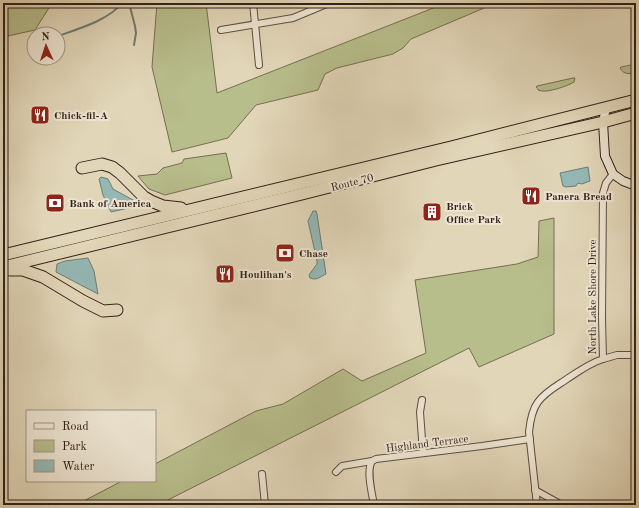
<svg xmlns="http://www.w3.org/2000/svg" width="639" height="508" font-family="'Old Standard TT',serif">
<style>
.green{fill:#b7bd8b;stroke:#756f52}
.water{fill:#95b8b5;stroke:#6e7c77}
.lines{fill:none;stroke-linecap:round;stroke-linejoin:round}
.stream{stroke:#6e7c77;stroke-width:2}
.street-casing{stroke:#5e4e41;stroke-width:8}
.secondary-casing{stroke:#332119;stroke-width:10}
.highway-casing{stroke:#332119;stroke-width:13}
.street{stroke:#ece4d1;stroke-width:6}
.secondary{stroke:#ece4d1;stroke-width:8}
.highway{stroke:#e1d6b8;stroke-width:11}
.labels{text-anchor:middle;stroke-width:4;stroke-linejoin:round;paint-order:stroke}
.poi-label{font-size:11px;font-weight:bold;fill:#332119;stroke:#ece4d1;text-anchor:start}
.street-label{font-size:11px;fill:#332119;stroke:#ece4d1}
</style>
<rect width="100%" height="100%" fill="#e1d6b8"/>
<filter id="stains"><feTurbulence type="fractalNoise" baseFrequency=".005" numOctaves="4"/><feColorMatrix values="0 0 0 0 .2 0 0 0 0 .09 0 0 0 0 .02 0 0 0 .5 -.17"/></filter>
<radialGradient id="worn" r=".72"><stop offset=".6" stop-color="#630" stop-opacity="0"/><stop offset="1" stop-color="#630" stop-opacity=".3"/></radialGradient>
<g class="green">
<path d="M3 3H52L35 30 3 37Z"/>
<path d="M157 3H206L217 93 446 3H496L411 39 403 48 393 54 337 68 325 74 318 90 256 105 228 138 172 152 152 67Z"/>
<path d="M636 64V72C629 74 624 75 620 68L621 67Z"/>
<path d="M573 78H575L574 82C568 86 545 94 538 90 538 89 537 88 536 87L537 86Z"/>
<path d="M226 153 232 178 165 195 149 189 138 176 157 174 163 168 182 163 184 159Z"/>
<path d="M554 218V334L479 367 469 348 158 505H76L122 481H155V464L256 411 283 404 343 369 362 381 426 353 415 280 517 264 538 257 539 221Z"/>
</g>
<g class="water">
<path d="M588 167 590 181 582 184 578 183 576 186 566 187 563 186 560 173Z"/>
<path d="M101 177 108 179 113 189 142 205 111 212 103 195 99 179Z"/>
<path d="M313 211H316L317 214 326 274C321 276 317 281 310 278L309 275 317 264V261L308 221Z"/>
<path d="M88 258 94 271 98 294 56 272 57 264 65 261Z"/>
</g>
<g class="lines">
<g class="stream">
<path d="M129 3 135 26 136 33 134 45"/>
<path d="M58 36C78 29 109 20 122 3"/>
</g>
<g class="street-casing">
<g id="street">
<path d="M253 3 259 65"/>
<path d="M221 30 293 18 329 3"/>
<path d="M603 359 617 355H636"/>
<path d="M422 400 420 412 423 453"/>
<path d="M635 457 636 458"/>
<path d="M336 472 342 466 372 461"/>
<path d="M262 474 265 505"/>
<path d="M535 490 562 505"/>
<path d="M374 505C372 493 366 471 372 461L376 459 482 446 530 439"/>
<path d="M537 505 529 432C530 422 532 410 538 402 546 391 557 386 567 379 579 371 590 363 603 359L602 318 603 193 606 183 613 174"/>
</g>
</g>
<g class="secondary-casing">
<path id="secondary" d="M606 108 603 122 605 156 613 174 623 181 636 186"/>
</g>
<g class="highway-casing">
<g id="highway">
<path d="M82 168 102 164 112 167 120 173 144 197 151 201 163 206 181 208"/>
<path d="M3 255 451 147 636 100"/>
<path d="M3 267 302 194 436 160 603 122 636 113"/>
<path d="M10 270H23L43 277 83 301 103 311 117 310"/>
</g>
</g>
<use href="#street" class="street"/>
<use href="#secondary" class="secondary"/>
<use href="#highway" class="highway"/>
</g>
<defs>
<g id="restaurant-square" transform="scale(1)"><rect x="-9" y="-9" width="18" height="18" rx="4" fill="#8f2418" stroke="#ece4d1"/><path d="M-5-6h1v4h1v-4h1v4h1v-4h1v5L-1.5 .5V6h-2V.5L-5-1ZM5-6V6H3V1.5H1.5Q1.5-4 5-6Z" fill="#fff"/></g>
<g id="bank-square" transform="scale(1)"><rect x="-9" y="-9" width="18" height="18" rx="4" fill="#8f2418" stroke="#ece4d1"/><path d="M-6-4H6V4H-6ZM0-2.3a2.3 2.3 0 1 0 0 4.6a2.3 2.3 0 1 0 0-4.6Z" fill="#fff"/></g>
<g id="building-square" transform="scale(1)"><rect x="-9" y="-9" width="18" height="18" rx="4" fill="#8f2418" stroke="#ece4d1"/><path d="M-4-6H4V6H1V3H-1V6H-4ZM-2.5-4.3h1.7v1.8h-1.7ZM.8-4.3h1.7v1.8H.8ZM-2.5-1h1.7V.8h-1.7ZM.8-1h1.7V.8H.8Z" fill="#fff"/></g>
</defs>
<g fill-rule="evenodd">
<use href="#restaurant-square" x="40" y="115"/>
<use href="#restaurant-square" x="531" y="196"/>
<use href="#bank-square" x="55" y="203"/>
<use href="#building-square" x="432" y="212"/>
<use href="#bank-square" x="285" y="253"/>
<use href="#restaurant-square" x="225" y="274"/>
</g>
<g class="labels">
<g class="poi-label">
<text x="54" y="119">Chick-fil-A</text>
<text x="545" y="200">Panera Bread</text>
<text x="69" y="207">Bank of America</text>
<text x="446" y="210">Brick<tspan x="446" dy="13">Office Park</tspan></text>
<text x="299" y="257">Chase</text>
<text x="239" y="278">Houlihan's</text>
</g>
<g class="street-label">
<text transform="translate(352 182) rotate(-14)" y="4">Route 70</text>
<text transform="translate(592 297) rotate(-90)" y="4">North Lake Shore Drive</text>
<text transform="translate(427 443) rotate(-7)" y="4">Highland Terrace</text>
</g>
</g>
<rect width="639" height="508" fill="none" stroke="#e1d6b8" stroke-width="16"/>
<rect x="4" y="4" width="631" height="500" fill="none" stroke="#332119" stroke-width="2"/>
<rect x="8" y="8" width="623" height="492" fill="none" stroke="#332119"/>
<rect x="26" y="410" width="130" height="72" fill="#ece4d1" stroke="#a29687"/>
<rect x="34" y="423" width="20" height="6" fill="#ece4d1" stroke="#a29687"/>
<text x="62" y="430" font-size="12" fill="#332119">Road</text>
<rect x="34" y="440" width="20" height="12" fill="#b7bd8b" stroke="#a29687"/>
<text x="62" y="450" font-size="12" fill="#332119">Park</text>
<rect x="34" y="460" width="20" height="12" fill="#95b8b5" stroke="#a29687"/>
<text x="62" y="470" font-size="12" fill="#332119">Water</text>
<g transform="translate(46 46) rotate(357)"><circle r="19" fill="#ece4d1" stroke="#a29687"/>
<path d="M0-3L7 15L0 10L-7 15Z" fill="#8f2418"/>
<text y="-6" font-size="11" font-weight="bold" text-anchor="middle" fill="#332119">N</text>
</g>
<rect width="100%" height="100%" filter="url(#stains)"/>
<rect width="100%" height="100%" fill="url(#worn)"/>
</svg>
